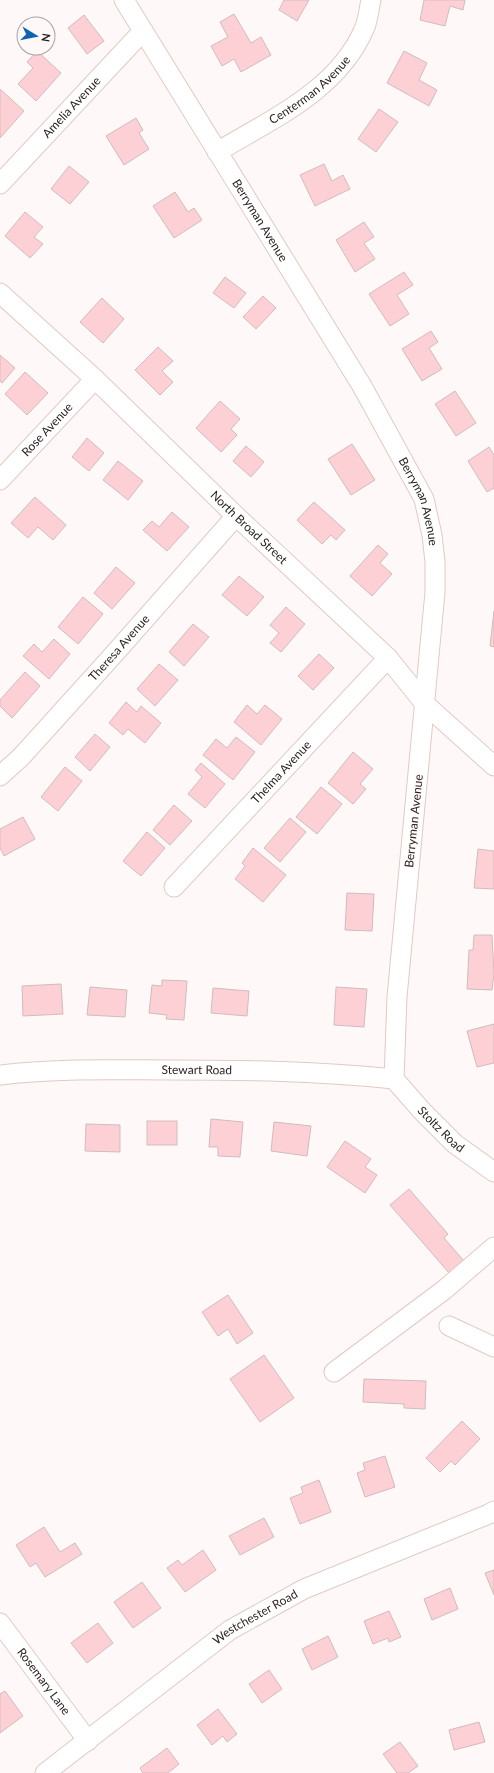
<svg xmlns="http://www.w3.org/2000/svg" width="494" height="1773" font-family="Lato,sans-serif">
<style>
.building{fill:#fcd0d4;stroke:#d3bbbd}
.lines{fill:none;stroke-linecap:round;stroke-linejoin:round}
.minor-casing{stroke:#e1cac2;stroke-width:21}
.minor{stroke:#fff;stroke-width:19}
.labels{text-anchor:middle;stroke-width:3;stroke-linejoin:round;paint-order:stroke}
.street-label{font-size:12px;fill:#261e1b;stroke:#fef9f8}
</style>
<rect width="100%" height="100%" fill="#fef9f8"/>
<g class="building">
<path d="M284 0H309L297 21 279 10Z"/>
<path d="M424 0H465L463 10 450 6 445 26 420 20Z"/>
<path d="M234 14 251 43 261 37 271 55 241 72 234 59 222 66 211 46 228 37 220 22Z"/>
<path d="M84 15 104 41 87 54 68 28Z"/>
<path d="M37 51 61 73 36 101 18 84 33 68 27 62Z"/>
<path d="M404 51 427 63 419 80 437 90 429 106 387 83Z"/>
<path d="M0 89 24 111 0 138Z"/>
<path d="M379 109 398 122 376 152 358 139Z"/>
<path d="M136 118 143 130 139 133 149 149 124 165 106 136Z"/>
<path d="M324 164 332 181 343 175 350 189 315 206 300 175Z"/>
<path d="M69 166 89 182 70 204 51 189Z"/>
<path d="M175 192 188 212 194 208 202 220 174 238 153 206Z"/>
<path d="M25 212 43 227 34 237 43 244 30 258 5 236Z"/>
<path d="M364 222 374 237 364 243 375 259 355 272 336 240Z"/>
<path d="M404 272 413 285 397 295 409 314 390 326 369 294Z"/>
<path d="M225 277 246 293 234 308 213 293Z"/>
<path d="M263 296 276 308 256 329 243 317Z"/>
<path d="M102 298 124 319 103 343 80 322Z"/>
<path d="M431 331 438 342 429 348 442 369 422 381 402 349Z"/>
<path d="M158 347 173 361 162 371 173 382 160 395 135 370Z"/>
<path d="M0 355 15 368 2 383 0 381Z"/>
<path d="M25 372 48 393 27 415 5 394Z"/>
<path d="M455 391 476 423 456 436 435 404Z"/>
<path d="M220 401 240 419 231 429 237 435 221 452 196 428Z"/>
<path d="M87 438 104 453 89 471 72 457Z"/>
<path d="M352 444 375 480 351 495 328 459Z"/>
<path d="M246 446 264 462 251 477 233 461Z"/>
<path d="M489 447 494 455V488L487 492 468 461Z"/>
<path d="M118 461 143 481 128 500 103 480Z"/>
<path d="M35 497 66 525 53 540 38 527 28 538 11 523Z"/>
<path d="M314 502 345 530 336 540 331 535 322 544 297 520Z"/>
<path d="M172 512 189 527 167 551 143 530 152 521 159 527Z"/>
<path d="M378 545 388 554 380 563 392 574 372 596 350 576Z"/>
<path d="M116 567 135 583 112 609 94 593Z"/>
<path d="M239 576 264 597 247 616 222 595Z"/>
<path d="M83 597 103 614 78 644 58 627Z"/>
<path d="M286 607 305 624 281 652 270 643 279 633 270 625Z"/>
<path d="M494 611V647L490 646Z"/>
<path d="M193 624 209 637 184 666 169 652Z"/>
<path d="M54 639 70 654 49 679 23 656 34 644 42 652Z"/>
<path d="M319 654 334 668 313 690 298 676Z"/>
<path d="M159 664 178 680 155 706 137 689Z"/>
<path d="M25 672 40 686 12 718 0 706V700Z"/>
<path d="M126 702 137 712 141 706 161 723 145 743 128 729 123 735 109 723Z"/>
<path d="M247 705 257 714 265 705 282 719 261 745 234 722Z"/>
<path d="M95 734 110 747 90 771 75 757Z"/>
<path d="M236 737 255 752 233 780 203 755 216 739 227 748Z"/>
<path d="M353 752 373 769 360 784 366 789 353 804 328 783Z"/>
<path d="M201 763 225 784 205 808 188 794 202 777 195 770Z"/>
<path d="M65 767 82 781 58 811 41 797Z"/>
<path d="M321 787 342 804 317 834 296 817Z"/>
<path d="M174 805 192 821 170 845 153 830Z"/>
<path d="M23 817 35 839 4 856 0 848V829Z"/>
<path d="M290 818 306 832 280 862 264 848Z"/>
<path d="M147 832 165 848 141 876 123 861Z"/>
<path d="M253 848 286 875 263 902 235 879 245 866 242 863Z"/>
<path d="M478 849 494 851V889L474 888Z"/>
<path d="M347 893 374 894 372 931 345 930Z"/>
<path d="M474 935H492L494 974 492 990 467 989 469 950H473Z"/>
<path d="M162 980 187 981 184 1020 166 1019 167 1015 149 1013 152 985 162 986Z"/>
<path d="M61 984 63 1014 23 1016 22 986Z"/>
<path d="M90 987 127 990 125 1017 87 1015Z"/>
<path d="M336 987 367 989 364 1027 334 1025Z"/>
<path d="M213 988 249 991 247 1016 211 1013Z"/>
<path d="M494 1024V1063L477 1067 467 1031Z"/>
<path d="M211 1119 243 1122 240 1157 218 1156V1147H209Z"/>
<rect x="147" y="1121" width="30" height="24"/>
<path d="M274 1122 311 1126 307 1156 271 1151Z"/>
<path d="M86 1124 120 1125V1152L85 1151Z"/>
<path d="M345 1141 371 1159 365 1167 377 1175 365 1193 327 1167Z"/>
<path d="M409 1189 448 1234 444 1238 464 1261 450 1274 390 1205Z"/>
<path d="M228 1295 253 1333 237 1344 228 1329 218 1336 202 1312Z"/>
<path d="M264 1355 294 1398 260 1422 230 1379Z"/>
<path d="M364 1379 426 1381 425 1409 404 1408V1404L363 1402Z"/>
<path d="M462 1421 480 1439 455 1465 451 1461 440 1472 426 1458Z"/>
<path d="M385 1456 395 1487 365 1497 357 1473 365 1470 363 1463Z"/>
<path d="M319 1480 331 1512 300 1524 290 1498 303 1493 301 1487Z"/>
<path d="M264 1518 274 1537 240 1555 229 1536Z"/>
<path d="M44 1527 60 1552 75 1543 82 1554 45 1577 36 1563 30 1567 16 1545Z"/>
<path d="M203 1550 216 1570 185 1592 167 1568 178 1560 182 1565Z"/>
<path d="M494 1570V1595L485 1573Z"/>
<path d="M142 1582 161 1608 133 1628 114 1602Z"/>
<path d="M450 1588 458 1609 432 1620 424 1599Z"/>
<path d="M389 1611 401 1637 389 1642 388 1638 373 1644 364 1621Z"/>
<path d="M98 1623 113 1643 87 1663 71 1643Z"/>
<path d="M328 1636 338 1657 312 1670 302 1649Z"/>
<path d="M269 1670 282 1689 262 1703 249 1684Z"/>
<path d="M5 1691 23 1716 0 1733V1694Z"/>
<path d="M218 1709 237 1734 227 1742 223 1736 212 1745 197 1725Z"/>
<path d="M479 1722 485 1742 454 1750 449 1730Z"/>
<path d="M400 1742 418 1766 408 1773H397L383 1754Z"/>
<path d="M167 1748 179 1764 168 1773H143L140 1768Z"/>
</g>
<g class="lines">
<g class="minor-casing">
<g id="minor">
<path id="s1" d="M124 0 362 386 424 499 432 535 435 562V592L397 997 394 1079"/>
<path id="s2" d="M217 152C272 119 339 90 365 27 368 19 369 9 371 0"/>
<path id="s3" d="M0 184 143 31"/>
<path id="s4" d="M0 293 95 379 236 516 388 658 425 704 494 766"/>
<path id="s5" d="M0 480 95 379"/>
<path id="s6" d="M0 776 21 757 115 653 236 516"/>
<path id="s7" d="M174 887 388 658"/>
<path id="s8" d="M0 1075C56 1068 113 1070 170 1070 245 1070 319 1071 394 1079"/>
<path id="s9" d="M394 1079 422 1111 455 1144 494 1172"/>
<path d="M449 1326 494 1347"/>
<path d="M334 1372 444 1290 494 1247"/>
<path id="s10" d="M0 1623 88 1741"/>
<path id="s11" d="M45 1773 230 1630 304 1589 489 1514 494 1511"/>
</g>
</g>
<use href="#minor" class="minor"/>
</g>
<g class="labels">
<g class="street-label">
<text dy="4" stroke="none"><textPath href="#s2" startOffset="112">Centerman Avenue</textPath></text>
<text dy="4" stroke="none"><textPath href="#s3" startOffset="105">Amelia Avenue</textPath></text>
<text dy="4" stroke="none"><textPath href="#s1" startOffset="259">Berryman Avenue</textPath></text>
<text dy="4" stroke="none"><textPath href="#s5" startOffset="69">Rose Avenue</textPath></text>
<text dy="4" stroke="none"><textPath href="#s1" startOffset="583">Berryman Avenue</textPath></text>
<text dy="4" stroke="none"><textPath href="#s4" startOffset="342">North Broad Street</textPath></text>
<text dy="4" stroke="none"><textPath href="#s6" startOffset="175">Theresa Avenue</textPath></text>
<text dy="4" stroke="none"><textPath href="#s7" startOffset="157">Thelma Avenue</textPath></text>
<text transform="translate(414 821) rotate(-84)" y="4">Berryman Avenue</text>
<text dy="4" stroke="none"><textPath href="#s8" startOffset="197">Stewart Road</textPath></text>
<text dy="4" stroke="none"><textPath href="#s9" startOffset="69">Stoltz Road</textPath></text>
<text dy="4" stroke="none"><textPath href="#s11" startOffset="262">Westchester Road</textPath></text>
<text dy="4" stroke="none"><textPath href="#s10" startOffset="73">Rosemary Lane</textPath></text>
</g>
</g>
<g transform="translate(36 36) rotate(100)"><circle r="19" fill="#fef9f8" stroke="#a8a1a0"/>
<path d="M0-3L7 15L0 10L-7 15Z" fill="#1063b1"/>
<text y="-6" font-size="11" font-weight="bold" text-anchor="middle" fill="#261e1b">N</text>
</g>
</svg>
